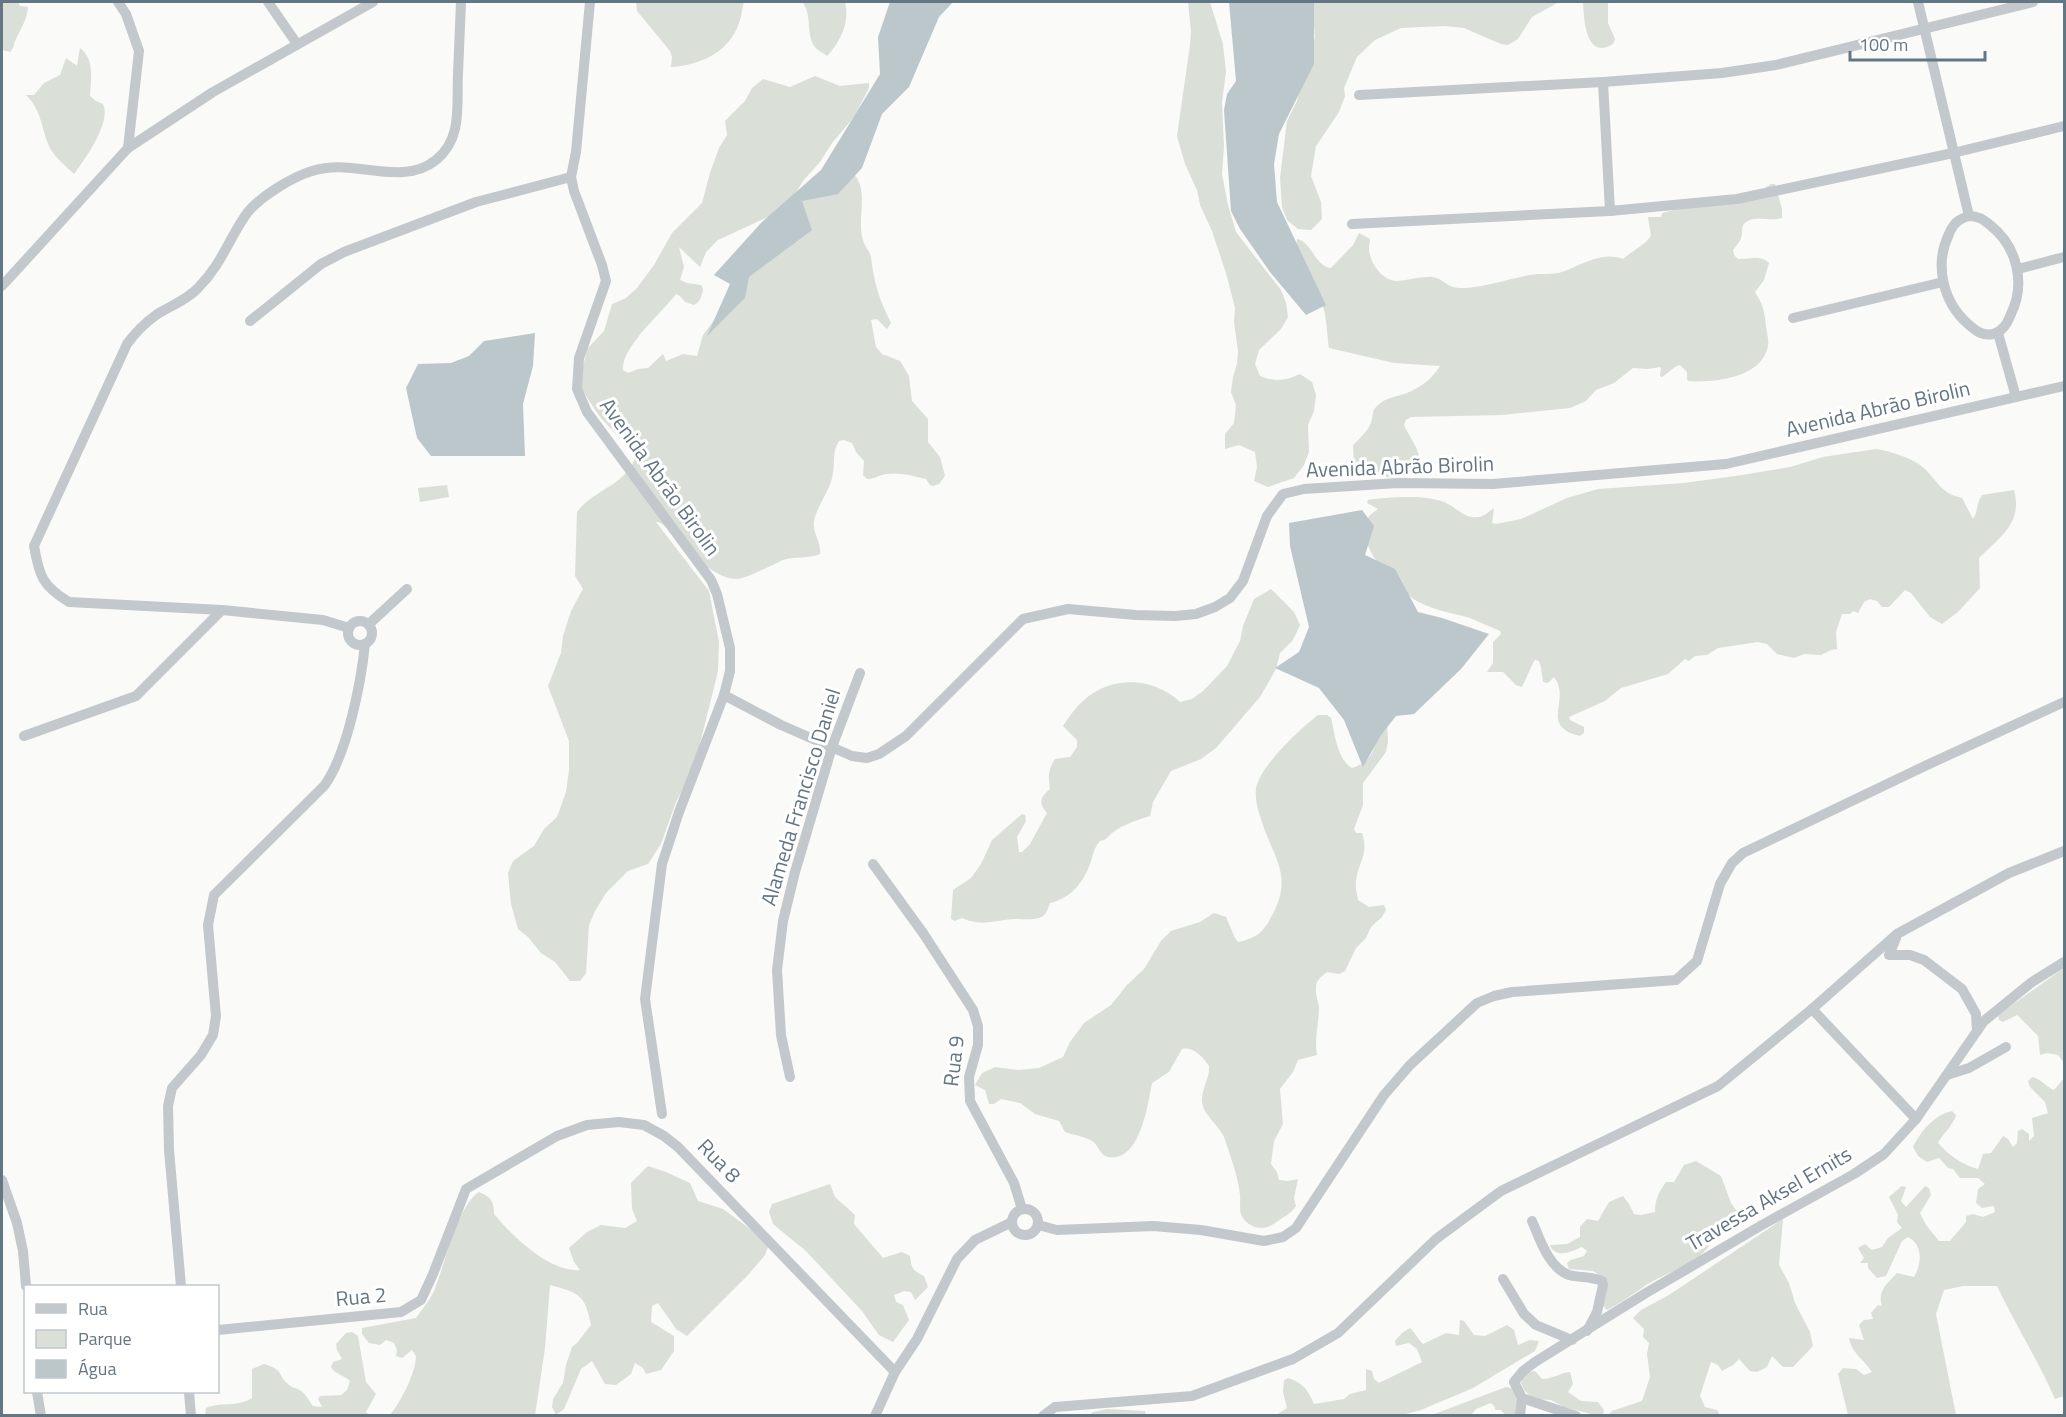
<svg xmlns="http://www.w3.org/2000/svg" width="2066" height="1417" font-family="'Titillium Web',sans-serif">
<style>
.green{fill:#dadfd7;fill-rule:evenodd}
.water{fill:#bbc7cb}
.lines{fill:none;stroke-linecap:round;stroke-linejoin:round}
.minor{stroke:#c3c8cc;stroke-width:10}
.labels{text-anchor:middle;stroke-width:6;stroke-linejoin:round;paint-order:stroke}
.street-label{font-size:21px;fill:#657683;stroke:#fff}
</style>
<rect width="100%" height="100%" fill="#fafaf8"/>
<g class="green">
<path d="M2 2H18L20 6 28 7C27 20 21 28 16 39 13 45 15 47 10 52L2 50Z"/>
<path d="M636 2H744C742 8 742 14 740 20 731 51 703 64 673 67H671L672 57 670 51 637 11Z"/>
<path d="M802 2H845C850 22 841 41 827 56 824 53 818 51 815 47 805 34 813 14 802 2Z"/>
<path d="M1188 2H1210L1223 44 1226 72 1222 102 1224 147 1222 174 1228 205 1236 232 1281 290 1286 303 1288 317 1281 329 1259 350 1255 364 1260 376C1275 382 1285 381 1300 374L1312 382 1316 395 1314 411 1308 425 1309 452 1304 465 1294 478 1268 487 1254 481 1257 467 1255 452 1239 445 1225 449V434L1234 423 1236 405 1231 392 1233 377 1237 364 1238 351 1234 322 1235 308 1226 273 1212 231 1200 205 1197 190 1185 164 1177 136 1190 45 1191 31Z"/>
<path d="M1312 2H1559L1532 17 1518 39 1508 45 1501 44 1464 28 1444 26 1401 28 1375 40 1357 57 1344 88 1345 96 1339 112 1316 146 1311 176 1321 202 1322 219 1311 230 1298 229 1287 220 1282 207 1280 178 1287 121 1297 101 1315 37Z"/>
<path d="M1583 2H1608V23L1615 39 1613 44C1585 61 1584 18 1583 2Z"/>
<path d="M80 48C95 60 91 78 90 96L96 101 103 104C112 122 85 159 74 174 66 166 57 159 51 150 41 131 43 111 26 95H34L44 83 60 75 66 58 77 66Z"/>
<path d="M815 76 840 86 869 83V88L854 117 832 143 820 162 803 181 795 194 851 176C855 176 856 175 858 180 867 198 857 221 863 240 864 246 870 251 871 257 874 283 879 299 891 323L887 329 877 319 871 320 876 347 882 354 900 361 909 376 912 401 928 419V442L940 457 945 476 939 484 933 486 930 485 926 479C913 476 900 472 886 474 879 475 875 479 867 479L863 475 864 461 856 452 852 443 844 440 839 441C832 452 835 461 833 473 831 490 817 505 814 521 812 533 822 543 820 554 808 559 795 556 783 560 774 564 745 579 736 579 710 578 683 544 666 527L659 522H656L709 591 719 642 718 671 694 768 676 802 661 844 648 864 628 871 606 893 595 911 589 925 586 973 580 981H570L555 962 541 953 528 937 518 929 511 904 508 873 513 861 534 846 544 829 557 817 566 792 569 770V741L548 686 561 653 563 636 571 611 583 589 575 576 577 512C593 490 626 485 635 458L630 449 600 417 582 390 580 380 587 349 604 331 612 304 626 298 637 288 654 265 672 233 702 203 710 173 719 148 727 135 725 121 745 101 752 88 763 79 790 87ZM770 216 721 311 703 335 697 356 683 354 666 361 663 354 648 368 638 369 628 373 623 370C621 347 662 313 676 294L680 296 685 302 694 305C700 302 702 296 703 289L701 285 687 283 680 280 684 267 679 247 700 267 706 252 718 240Z"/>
<path d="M1771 184H1775L1782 209V218C1771 222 1752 214 1744 224 1741 228 1743 233 1741 238 1740 242 1736 246 1733 250L1734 255 1738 259C1748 259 1762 255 1769 263L1764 280 1755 292C1763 304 1765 313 1766 327 1767 333 1769 340 1768 346 1762 378 1714 383 1688 381L1687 379V372L1680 365 1675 367 1662 377 1660 376 1661 368 1660 367 1648 369 1633 368 1614 383 1596 390 1586 401 1570 408 1502 415 1411 417 1406 420 1404 425C1408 434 1417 446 1419 456 1419 460 1416 466 1414 469 1397 485 1372 474 1354 468L1353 445C1360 438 1367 432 1371 423 1373 417 1372 410 1377 406 1386 397 1396 397 1407 393 1421 387 1432 379 1440 366L1394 363 1329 348C1327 335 1327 322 1324 310 1318 286 1293 265 1297 239 1313 243 1314 266 1331 268L1353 245 1359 233 1370 239C1370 242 1369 245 1369 248 1369 261 1381 280 1396 281 1408 281 1421 276 1433 277 1441 278 1446 285 1453 287 1470 292 1511 278 1530 275 1540 273 1552 275 1562 272 1583 265 1600 251 1623 259 1632 251 1645 245 1651 236L1648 217H1661L1662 213 1693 205 1757 193Z"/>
<path d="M1876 449C1890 451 1915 459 1925 469 1939 483 1941 493 1962 498L1973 519C1978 513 1976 503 1982 495L2014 490C2023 523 2000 537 1979 558L1980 588 1958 612 1942 624 1930 617 1911 593 1905 590 1889 607H1882L1877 601 1870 599 1864 602 1858 613 1853 611 1850 614H1842L1836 632 1837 649 1831 650 1821 655 1804 654 1794 658 1777 654 1767 644 1758 642 1718 648 1707 655 1695 656 1689 661 1685 659 1668 674 1621 688 1605 701 1569 717 1570 720 1584 727V733L1580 736C1538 726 1572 700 1554 677L1548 683 1543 682 1541 667 1539 661 1535 660 1533 663 1522 687 1516 685 1503 672H1487L1493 663V642L1501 634 1500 631C1490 627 1480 622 1470 618 1454 613 1436 611 1421 603 1399 593 1352 544 1368 518 1370 514 1375 512 1378 509L1367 503 1368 500C1389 497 1430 494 1448 504 1458 509 1465 519 1478 517 1484 517 1489 511 1494 508L1492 523 1496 524 1521 519 1567 498 1598 489 1684 483 1742 475 1790 467 1823 457Z"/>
<path d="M447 485 449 497 420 502 418 488Z"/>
<path d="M1271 589 1294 612 1300 625 1293 640 1280 653 1276 669 1260 697 1216 748 1201 759 1171 771 1153 802 1150 816C1137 820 1122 825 1112 833 1107 837 1107 840 1100 841 1094 847 1093 856 1090 864 1083 883 1071 898 1050 903 1048 909 1046 916 1039 918 1032 920 1022 919 1015 919 994 920 983 927 962 918L955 921 951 919 953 890 971 878 981 864 992 840 1022 814 1025 815 1026 821 1017 837 1019 852H1022L1030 844 1047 813C1038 802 1040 798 1050 789 1048 778 1048 769 1055 759L1070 757 1077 747V740L1063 726C1069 717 1075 708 1083 701 1111 675 1153 677 1180 702L1192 699 1203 691 1227 666 1240 641 1243 626 1254 599Z"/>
<path d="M1318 715H1327L1331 718C1335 734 1337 759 1352 768 1374 761 1375 747 1379 727L1387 723 1388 742 1386 752 1363 783V805L1354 829 1356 833H1362C1369 854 1359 861 1356 880 1355 886 1357 894 1358 900L1369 907 1384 905 1386 910 1382 917 1371 927 1366 938 1356 948 1345 971 1339 974 1327 972C1322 976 1316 980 1316 987 1315 994 1318 1000 1319 1007 1319 1023 1314 1040 1317 1055L1298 1060 1293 1072 1280 1089 1283 1124 1274 1141 1271 1164 1277 1172 1279 1180 1288 1181 1298 1179 1294 1198 1296 1206C1290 1215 1283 1217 1275 1223 1264 1231 1251 1229 1243 1218 1238 1211 1241 1203 1240 1195 1238 1176 1230 1155 1224 1137 1219 1125 1204 1116 1202 1102 1201 1089 1210 1078 1209 1066 1203 1057 1193 1046 1182 1049L1169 1072 1152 1083C1148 1104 1140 1163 1108 1157 1099 1155 1099 1145 1092 1141 1084 1136 1073 1135 1065 1132L1059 1121 1035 1114 1020 1103 1001 1099 994 1104H989L985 1090 975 1085 982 1073 995 1067 1019 1070 1039 1068 1063 1057 1070 1042 1084 1023 1111 1005 1127 985 1144 969 1161 941 1171 931 1200 922 1214 913 1226 917 1235 938 1238 942C1254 939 1263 933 1270 919 1296 875 1272 858 1260 816 1257 807 1255 798 1256 788 1261 765 1299 730 1318 715Z"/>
<path d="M2064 968V1063L2058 1055 2047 1053 2040 1055 2038 1036 2017 1015 2003 1022 1999 1020 1998 1015Z"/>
<path d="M2032 1077C2041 1079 2045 1086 2054 1090L2064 1078V1396L2055 1399C2038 1360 2015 1324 1997 1286H1963L1944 1290 1936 1314 1956 1415H1848L1838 1374 1843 1368 1856 1369 1864 1375 1872 1372C1864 1359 1852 1354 1849 1338L1864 1340 1859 1325 1864 1320 1873 1319 1871 1313 1878 1305 1882 1306C1877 1291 1887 1284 1897 1273L1914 1277C1922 1264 1923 1244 1908 1237L1902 1241 1886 1276 1877 1278 1868 1268V1263H1860L1864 1258 1858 1248 1865 1244 1872 1250 1882 1247 1888 1238 1902 1228 1897 1222 1898 1215 1889 1197 1902 1186 1906 1187 1901 1201 1906 1207 1925 1186 1929 1188 1931 1195 1920 1213 1926 1225 1939 1241H1950L1966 1222V1216L1973 1214 1983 1217 1995 1212 1994 1206 1982 1208 1976 1203 1978 1189 1985 1184 1978 1178H1960L1953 1169 1948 1168 1939 1158 1927 1162 1918 1156 1913 1147C1921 1131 1934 1115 1952 1111L1956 1115C1953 1126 1943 1133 1938 1143 1949 1155 1962 1165 1978 1169L1983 1154 1991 1153 2003 1136 2008 1139 2013 1147 2017 1143 2018 1131 2022 1129 2029 1134V1141L2034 1136 2032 1118 2048 1113 2045 1102 2030 1087 2028 1081Z"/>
<path d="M1696 1161 1721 1176 1731 1203 1741 1217 1735 1223 1723 1222C1713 1231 1713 1244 1703 1253 1690 1265 1663 1275 1646 1285 1633 1294 1621 1303 1607 1310L1603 1306 1606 1279 1593 1271 1569 1269 1567 1263 1571 1260 1584 1256 1587 1251 1582 1247C1571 1252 1555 1259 1550 1245L1567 1244 1580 1237V1227L1587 1219 1598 1221 1609 1202 1623 1196 1629 1204 1634 1214 1640 1215 1655 1212C1655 1199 1659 1192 1666 1182H1674L1684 1165Z"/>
<path d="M648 1166 666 1172 690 1183 698 1201 723 1209 753 1231 768 1247 765 1255 748 1275 687 1336 676 1329 658 1303 652 1306 651 1322 674 1336V1351L661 1370 646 1374 643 1368 635 1363 631 1374 616 1385 605 1384 592 1361 581 1369 564 1409 556 1415 552 1407 553 1399 563 1383 566 1365 572 1347 577 1343 591 1325C585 1294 579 1293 550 1285L545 1348 535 1415H390C400 1403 416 1373 416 1356L412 1350 402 1358 396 1356 397 1350 394 1343 386 1340 380 1345 369 1343 362 1334V1328L416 1318C422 1309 430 1300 434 1291 444 1267 458 1204 479 1192 491 1197 494 1201 494 1214 512 1236 550 1273 580 1270L574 1262 569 1248 587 1232 601 1225 625 1228 637 1221 632 1209 631 1183Z"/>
<path d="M830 1184 835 1197 855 1215 854 1224 883 1258 902 1252 910 1256C911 1268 913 1271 924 1276L928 1287 915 1300 911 1292 904 1291 894 1295 896 1302 903 1305 909 1320 893 1342 879 1335 862 1311 806 1251 773 1224 769 1212 772 1204Z"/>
<path d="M1783 1219 1779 1265 1789 1283 1795 1303 1810 1332 1813 1346 1793 1367H1783L1772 1356 1767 1367 1757 1372 1750 1371 1739 1359 1733 1365 1722 1371 1718 1365 1711 1362 1700 1396 1705 1407 1717 1410 1720 1415 1608 1416 1612 1411 1642 1401 1650 1377 1647 1354 1649 1343 1643 1337 1644 1329 1633 1318 1641 1310 1669 1295Z"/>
<path d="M1460 1320 1464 1321 1474 1335 1485 1336 1507 1325 1514 1330 1518 1345 1530 1340 1539 1341 1535 1351 1473 1388 1421 1410 1402 1415H1276L1287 1408 1283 1392 1284 1380 1288 1378C1303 1383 1308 1390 1314 1404L1344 1399 1350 1394 1366 1390V1369L1372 1371 1374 1379 1379 1383 1422 1362 1417 1349 1409 1343 1396 1346 1395 1341 1402 1333 1410 1328C1416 1333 1417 1339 1423 1344L1446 1333 1459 1335Z"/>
<path d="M352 1332 358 1336 366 1382 376 1394 366 1412 369 1415H205L206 1408C223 1401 236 1408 252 1398V1369L264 1364C286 1371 276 1374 288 1384 292 1388 297 1388 301 1391 306 1394 309 1401 313 1406L322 1407 318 1399 320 1396 341 1395 347 1390 350 1381C344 1375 336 1375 331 1367L333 1362 342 1359 337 1350 336 1344 346 1333Z"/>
<path d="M1535 1371 1542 1379C1553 1379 1559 1373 1570 1372L1573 1384 1568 1392 1581 1401 1598 1402 1604 1410 1603 1415H1595L1564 1407 1551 1400 1533 1399 1524 1390 1521 1383 1523 1376 1528 1372Z"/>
<path d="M1506 1387 1511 1388 1517 1395V1415H1505L1501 1410H1495V1407L1491 1403 1476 1409 1471 1415 1429 1416Z"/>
<path d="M1107 1409 1145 1411 1146 1415H1089L1093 1412Z"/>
</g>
<g class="water">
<path d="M890 2H953L939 17 909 87 882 114 862 168 838 194 802 201 812 230 749 277 745 298 707 336 730 284 714 275 761 223 821 170 880 74 878 37Z"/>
<path d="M1229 2H1314V64L1279 134 1274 164 1277 202 1326 305 1306 315 1270 272 1240 229 1231 211 1224 110 1227 94 1236 81Z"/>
<path d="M535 333 533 366 523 404 525 456H431L417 438 406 388 418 364 451 363 469 356 484 341Z"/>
<path d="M1362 510 1374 526 1365 555 1395 569 1418 612 1442 618 1489 634 1461 669 1414 714 1396 716 1381 735 1363 767 1344 720 1319 688 1275 668 1299 652 1309 627 1290 546 1289 523Z"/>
</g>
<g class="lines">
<g class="minor">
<path d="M118 2 126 14 139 51 128 148"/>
<path d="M268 2 297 44"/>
<path d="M590 2 576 152 571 177 574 191 602 265 606 281 579 358 577 389 587 412 711 580 717 594 730 648V671L724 695 679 812 662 864 645 999 662 1114"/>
<path d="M1918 2 1969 216"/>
<path d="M1603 82 1610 211"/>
<path d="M1359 95 1603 82 1722 73 1776 65 2033 2"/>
<path d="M1969 216C1978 216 1983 219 1990 225 2017 246 2026 283 2011 314 2007 324 2003 331 1993 334 1982 336 1976 331 1968 324 1943 302 1934 265 1949 234 1953 224 1958 219 1969 216Z"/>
<path d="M1352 224 1610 211 1737 199 1953 153 2064 126"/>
<path d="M2018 269 2064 257"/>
<path d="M2 286 128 148 213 92 373 2"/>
<path d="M1793 318 1943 282"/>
<path d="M250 321 321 264 344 252 476 202 571 177"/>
<path d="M1998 333 2016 397"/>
<circle cx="360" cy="633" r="12"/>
<path d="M369 624 407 589"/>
<path d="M349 628 323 620 222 610 69 602C42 586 39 575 34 546L127 344C135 333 145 323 156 315 170 306 187 300 198 288 221 265 228 241 245 216 257 198 292 177 312 171 343 161 372 174 403 172 428 171 449 155 455 129 459 112 457 92 458 74 459 50 460 26 461 2"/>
<path d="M724 695 781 725 852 756 867 758 879 754 906 736 1023 619 1068 609 1136 615 1175 616 1196 614 1215 607 1230 598 1243 581 1267 516 1283 494 1304 489 1398 483 1493 484 1726 464 2064 386"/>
<path d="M24 736 136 696 222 610"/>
<path d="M873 864 923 933 973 1010 978 1026V1045L969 1077 970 1101 1014 1183 1022 1209"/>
<path d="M1896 938 1889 955H1910L1924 960 1962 989 1976 1014 1977 1031"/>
<path d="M1812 1009 1916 1119"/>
<path d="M1947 1075 1969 1068 2006 1047"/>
<path d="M790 1077 781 1035 777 970 783 921 795 872 832 747 860 673"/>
<path d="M2 1180 17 1223 23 1251 26 1286"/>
<circle cx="1025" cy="1222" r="13"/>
<path d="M1532 1221C1540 1239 1548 1267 1569 1275 1580 1278 1591 1276 1602 1281L1603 1285 1597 1312 1587 1331"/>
<path d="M1038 1225 1057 1230 1153 1226 1201 1230 1264 1241 1283 1237 1296 1228 1384 1095 1410 1065 1477 1003 1494 996 1512 992 1676 980 1697 961 1720 884 1732 863 1743 853 1927 765 2064 702"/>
<path d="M1503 1279 1524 1314 1536 1325 1572 1340"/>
<path d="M181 1286 169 1150 168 1106 172 1088 201 1055 213 1035 216 1016 208 925 214 895 324 786C347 755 361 683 365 644"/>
<path d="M218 1330 401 1312 421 1300 433 1274 466 1189 557 1136 587 1125 619 1122 644 1125 664 1136 678 1147 895 1372"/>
<path d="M37 1392 41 1416"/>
<path d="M189 1392 191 1416"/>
<path d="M875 1416 895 1372 917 1339 957 1259 975 1240 1012 1222"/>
<path d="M1043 1416 1055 1407 1192 1396 1293 1359 1338 1333 1436 1239 1501 1191 1718 1086 1812 1009 1897 934 2009 873 2064 851"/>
<path d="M1520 1416 1522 1398"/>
<path d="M1576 1416 1522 1398 1514 1382 1523 1371 1535 1362 1646 1293 1762 1225 1854 1174 1884 1154 1916 1119 1984 1021 2032 982 2064 962"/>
</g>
</g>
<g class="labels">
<g class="street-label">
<text transform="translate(1878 409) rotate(-13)" y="7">Avenida Abrão Birolin</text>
<text transform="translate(1400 467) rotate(-2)" y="7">Avenida Abrão Birolin</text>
<text transform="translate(660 477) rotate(54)" y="7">Avenida Abrão Birolin</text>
<text transform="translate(801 797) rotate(-73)" y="7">Alameda Francisco Daniel</text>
<text transform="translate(954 1061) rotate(-83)" y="7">Rua 9</text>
<text transform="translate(719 1161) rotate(46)" y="7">Rua 8</text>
<text transform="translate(1769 1199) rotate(-30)" y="7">Travessa Aksel Ernits</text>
<text transform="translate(361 1297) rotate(-5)" y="7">Rua 2</text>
</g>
</g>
<rect width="2066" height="1417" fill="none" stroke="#657683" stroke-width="6"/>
<rect x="24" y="1285" width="195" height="108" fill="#ffffff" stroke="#c1c8cd" stroke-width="1.5"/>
<rect x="36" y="1304" width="30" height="9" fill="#c3c8cc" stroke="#c1c8cd" stroke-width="1.5"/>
<text x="78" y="1315" font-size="18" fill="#657683">Rua</text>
<rect x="36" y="1330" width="30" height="18" fill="#dadfd7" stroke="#c1c8cd" stroke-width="1.5"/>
<text x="78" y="1345" font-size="18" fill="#657683">Parque</text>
<rect x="36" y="1360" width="30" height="18" fill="#bbc7cb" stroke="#c1c8cd" stroke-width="1.5"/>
<text x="78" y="1375" font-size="18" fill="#657683">Água</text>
<path d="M1850 51v9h135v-9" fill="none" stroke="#657683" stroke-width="3"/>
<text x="1859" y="51" font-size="18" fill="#657683" stroke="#ffffff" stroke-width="4.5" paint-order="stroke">100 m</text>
</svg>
